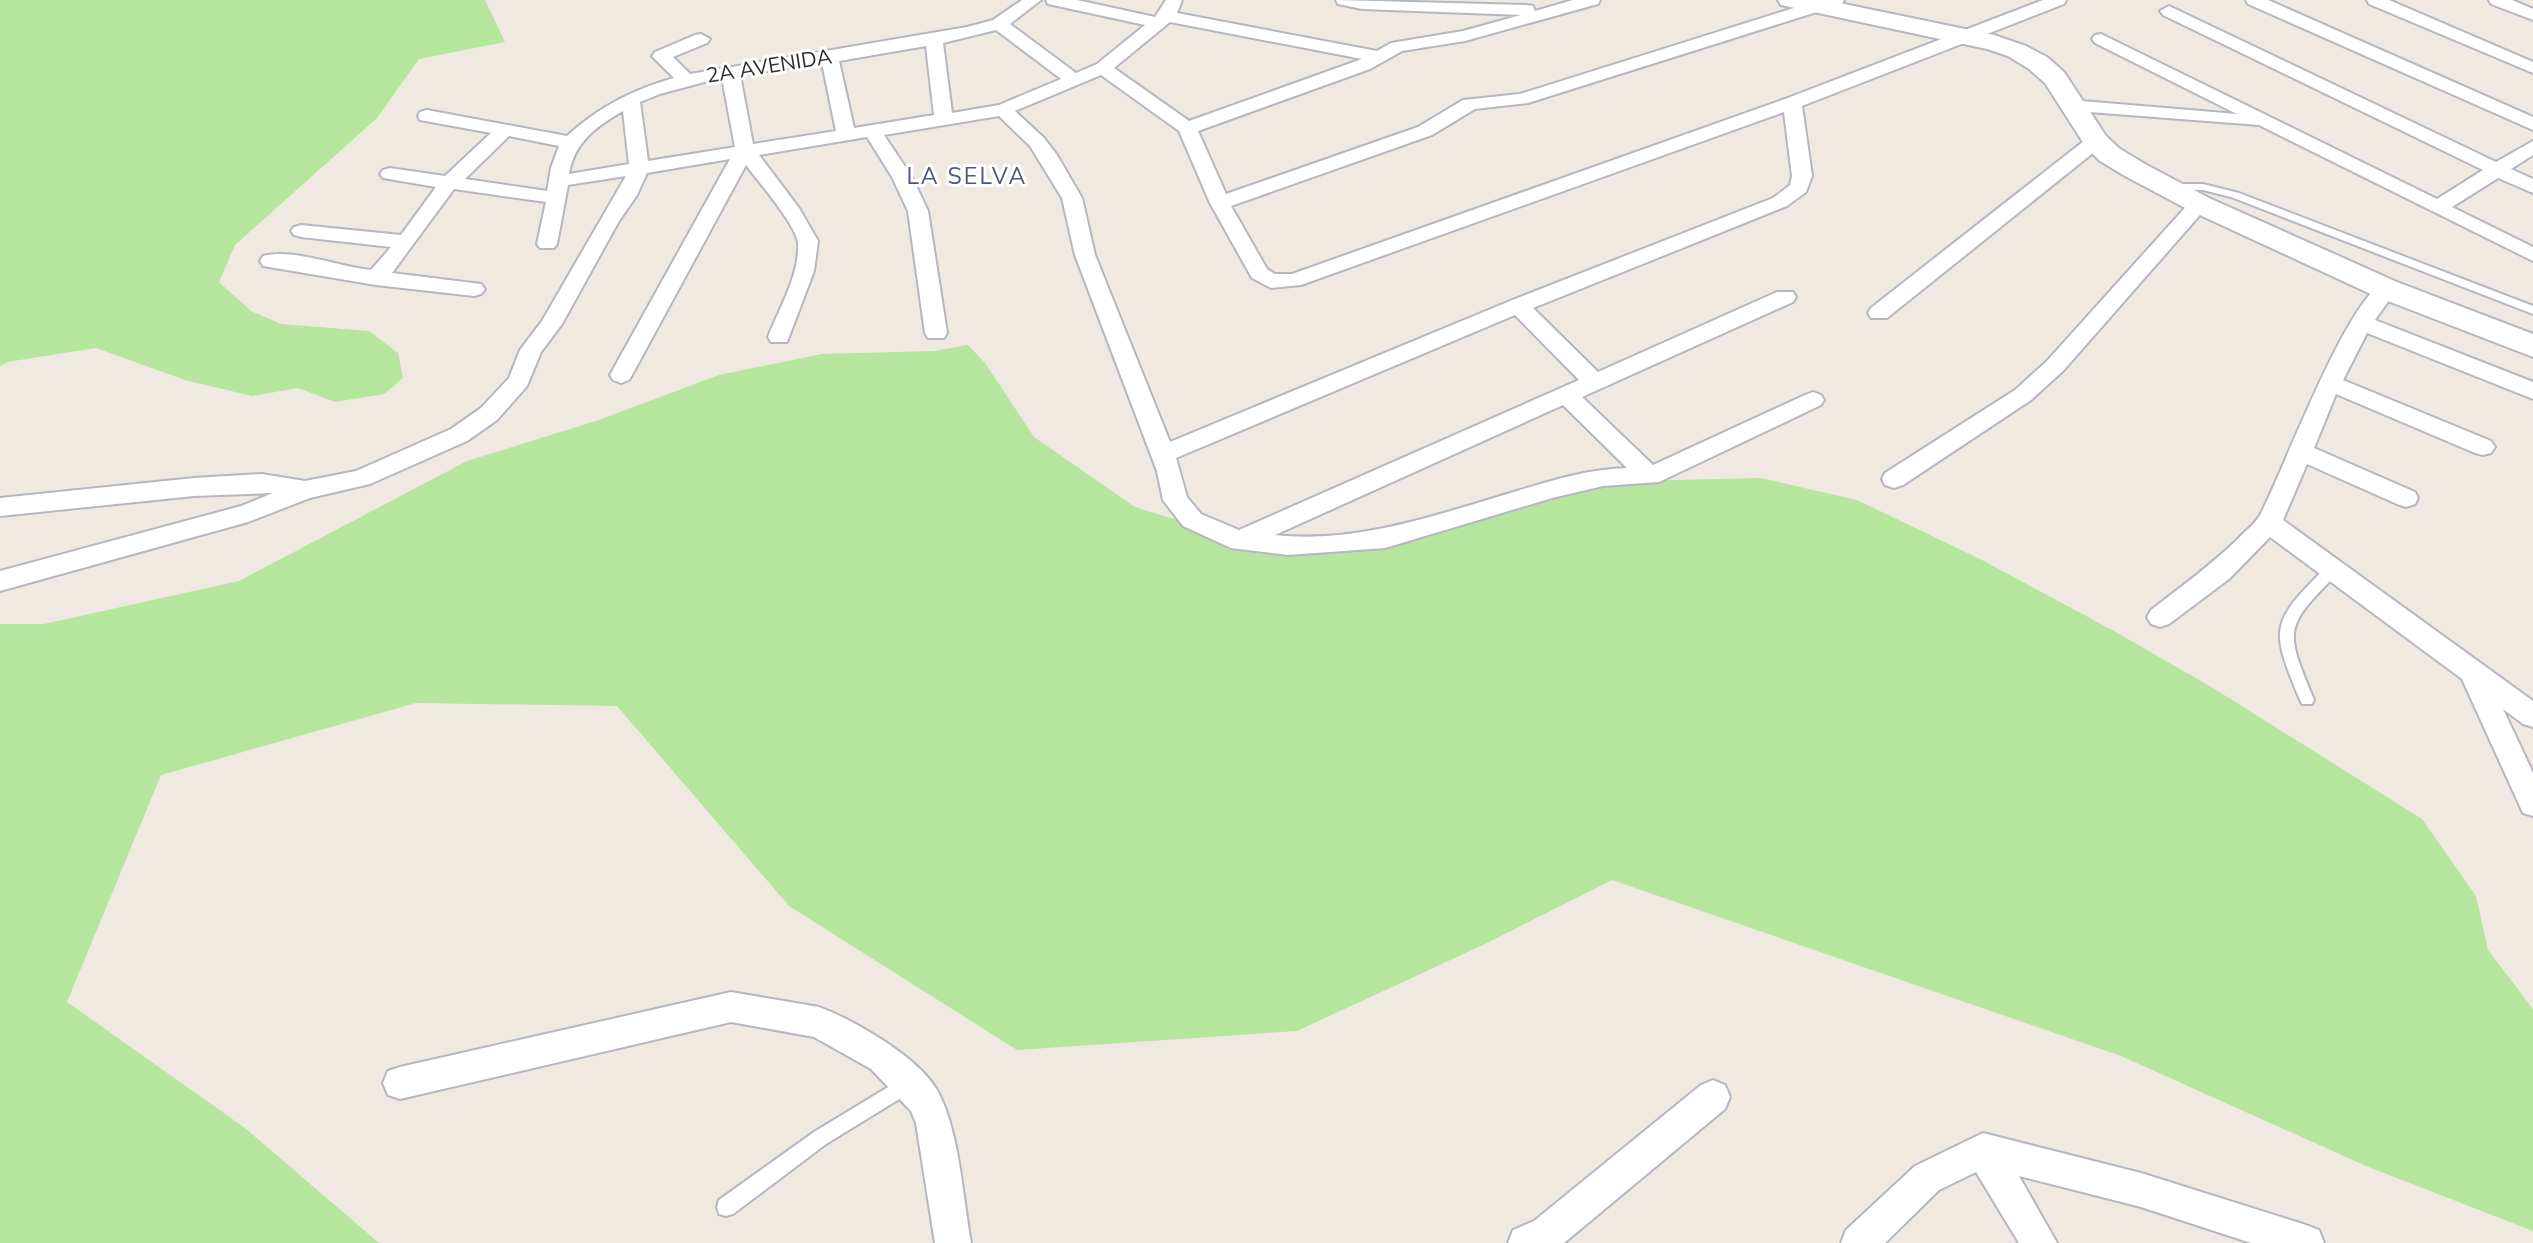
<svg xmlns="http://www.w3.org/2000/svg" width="2533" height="1243" font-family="Mulish,sans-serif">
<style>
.green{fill:#b6e59e}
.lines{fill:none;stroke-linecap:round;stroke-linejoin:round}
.service-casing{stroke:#b4b7c1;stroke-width:4}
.minor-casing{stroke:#b4b7c1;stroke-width:4}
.secondary-casing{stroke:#b4b7c1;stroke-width:4}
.service{fill:#fff;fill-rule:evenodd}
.minor{fill:#fff;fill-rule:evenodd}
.secondary{fill:#fff;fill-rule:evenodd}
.labels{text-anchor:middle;stroke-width:6;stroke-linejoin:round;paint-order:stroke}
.far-street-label{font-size:21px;fill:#2e2e2e;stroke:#fff}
.far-neighbourhood-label{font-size:23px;letter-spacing:2px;fill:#4d5680;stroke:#fff}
</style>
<rect width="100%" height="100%" fill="#efe9e1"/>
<g class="green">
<path d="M0 0H485L505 42 419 59 377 118 235 245 219 282 251 311 281 324 369 331 398 353 403 378 384 394 335 402 298 388 252 396 185 380 96 348 7 362 0 366Z"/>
<path d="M968 345 985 363 1034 437 1135 507 1251 543 1396 537 1487 513 1632 481 1761 478 1857 500 1982 560 2114 631 2213 688 2422 819 2476 896 2488 950 2533 1009V1231L2366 1166 2121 1056 1612 880 1485 944 1297 1031 1017 1050 789 906 617 706 416 703 161 775 67 1002 245 1128 379 1243H0V624H44L239 581 467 461 596 421 719 375 822 354 934 351Z"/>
</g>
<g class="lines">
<g class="service-casing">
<g id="service">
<path d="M2169 184H2203L2239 193 2533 306V314L2231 197 2203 190 2165 189V185Z"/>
<path d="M2332 565 2337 566 2339 570 2337 574C2283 628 2285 630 2314 700L2312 704H2302L2300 700C2269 626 2271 623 2327 566Z"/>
<path d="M908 1075 914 1078 917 1084 914 1090 826 1144 733 1214 726 1216 719 1214 717 1207 719 1200 814 1132Z"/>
</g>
</g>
<g class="minor-casing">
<g id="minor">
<path d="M1022 0H1041L1010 24 1076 73 1097 64 1145 25 1048 4 1046 0H1077L1155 17 1166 0H1182L1177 13 1377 51 1391 43 1463 31 1521 15 1362 9 1338 4 1336 0 1527 5 1533 6 1535 11 1573 0H1600L1598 4 1465 41 1402 51 1370 69 1198 131 1226 194 1418 127 1463 100 1520 94 1819 0H1844L1842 4 1528 103 1475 109 1432 135 1231 206 1267 269 1275 274H1292L1785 99 2043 0H2066L2064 4 1802 106 1812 176 1806 192 1787 206 1533 308 1598 372 1777 292H1793L1796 297 1793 302 1582 397 1653 465 1805 395 1813 392 1821 395 1824 400 1821 405 1659 482 1603 486 1552 498 1385 548 1288 555 1231 548 1183 526 1163 500 1157 471 1075 255 1062 198 1030 146 999 116 884 135 912 177 928 211 947 333 944 338H928L925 333 908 211 892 177 867 137 759 155 799 208 818 241 814 271 787 342H771L768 337C779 309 800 274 798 243 796 225 758 181 746 165L632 375 629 380 621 383 613 380 610 375 730 159 647 173 637 195 619 221 562 324 541 352 527 386 497 420 467 441 370 484 310 498 248 522 0 591V571L241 506 273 493 194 496 0 516V498L194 478 262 474 305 481 356 471 451 429 481 408 509 378 520 350 542 321 626 176 568 185 557 244 554 248H540L537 244 546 202 454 189 392 273 481 284 485 289 481 294 474 296 376 285 263 266 260 261 263 256C294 248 339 267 371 270L391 247 301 237 294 235 291 231 294 227 301 225 401 235 436 187 383 178 380 174 383 170 390 168 445 176 491 133 420 120 418 116 420 112 427 110 567 136C599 107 632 90 674 78L652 56 655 52 695 35 701 34 710 39 707 43 673 57 690 74 967 27 993 20ZM1170 22 1362 59 1189 121 1114 68ZM996 30 1061 79 999 105 952 113 943 43ZM926 46 934 115 854 128 839 61ZM822 63 836 131 753 144 740 75ZM1101 75 1179 131 1210 203 1252 278 1271 288 1301 285 1784 112 1792 176 1790 185 1773 198 1510 301 1170 442 1095 255 1082 198 1057 155 1044 138 1015 111ZM719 78H722L735 147 648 161 640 102 660 94ZM623 111 629 164 569 174C574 142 597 126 623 111ZM509 136 559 146 551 168 547 191 465 179ZM1515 315 1579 380 1239 530 1201 514 1187 497 1176 458ZM1563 405 1627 468C1589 469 1553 480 1517 491 1439 514 1358 544 1275 535Z"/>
<path d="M2246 0H2268L2533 117V130L2248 4Z"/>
<path d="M2367 0H2389L2533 62V73L2369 4Z"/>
<path d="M2489 0H2512L2533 9V20L2491 4Z"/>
<path d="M2169 6 2496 162 2533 141V155L2511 169 2533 179V193L2498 178 2452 207 2533 247V261L2259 125 2063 110 2061 106 2070 100 2237 114 2095 43 2092 39 2095 35 2101 34 2437 199 2483 170 2163 15 2160 11Z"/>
<path d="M2096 135 2105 141 2103 145 1887 318H1871L1868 313 1871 308 2089 137Z"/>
<path d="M2199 198 2206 200 2209 204 2206 208 2063 371 2031 400 1903 485 1894 488 1885 485 1882 479 1885 473 2015 390 2047 361 2192 200Z"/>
<path d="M2386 282 2393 284 2397 289 2375 320 2533 382V399L2367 333 2343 380 2491 441 2495 447 2491 453 2483 455 2475 453 2336 394 2314 448 2415 492 2418 498 2415 504 2406 507 2397 504 2307 464 2283 520 2533 701V727L2523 724 2503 709 2533 773V816L2523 813 2462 679 2270 537 2229 579 2169 624 2160 627 2151 624 2147 617 2151 610C2181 587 2211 565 2238 539 2245 531 2255 524 2260 515 2281 477 2349 292 2386 282Z"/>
<path d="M731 992 819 1007C854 1020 918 1057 937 1090 959 1129 963 1198 971 1243H935L916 1123 911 1111 871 1069 814 1037 731 1022 400 1099 388 1095 383 1083 388 1071 400 1067Z"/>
<path d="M1713 1080 1725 1085 1730 1097 1725 1109 1564 1243H1508L1513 1230 1534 1221 1701 1085Z"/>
<path d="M1983 1133 2141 1173 2306 1225 2319 1230 2324 1243H2251L2141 1207 2019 1176 2057 1243H2019L1976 1172 1939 1190 1885 1243H1841L1846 1230 1915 1166Z"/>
</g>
</g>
<g class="secondary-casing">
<path id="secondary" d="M1778 0H1825L1994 35 2026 46 2047 57 2064 72 2106 136 2120 149 2145 164 2209 198 2397 282 2533 334V357L2375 296 2189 210 2125 176 2100 161 2086 147 2045 83 2029 69 2008 56 1987 49 1790 7 1781 5Z"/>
</g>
<use href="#service" class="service"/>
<use href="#minor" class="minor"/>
<use href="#secondary" class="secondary"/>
</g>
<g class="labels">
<g class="far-street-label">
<text transform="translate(769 66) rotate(-9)" y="7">2A AVENIDA</text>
</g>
<g class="far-neighbourhood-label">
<text x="967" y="184">LA SELVA</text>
</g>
</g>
</svg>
